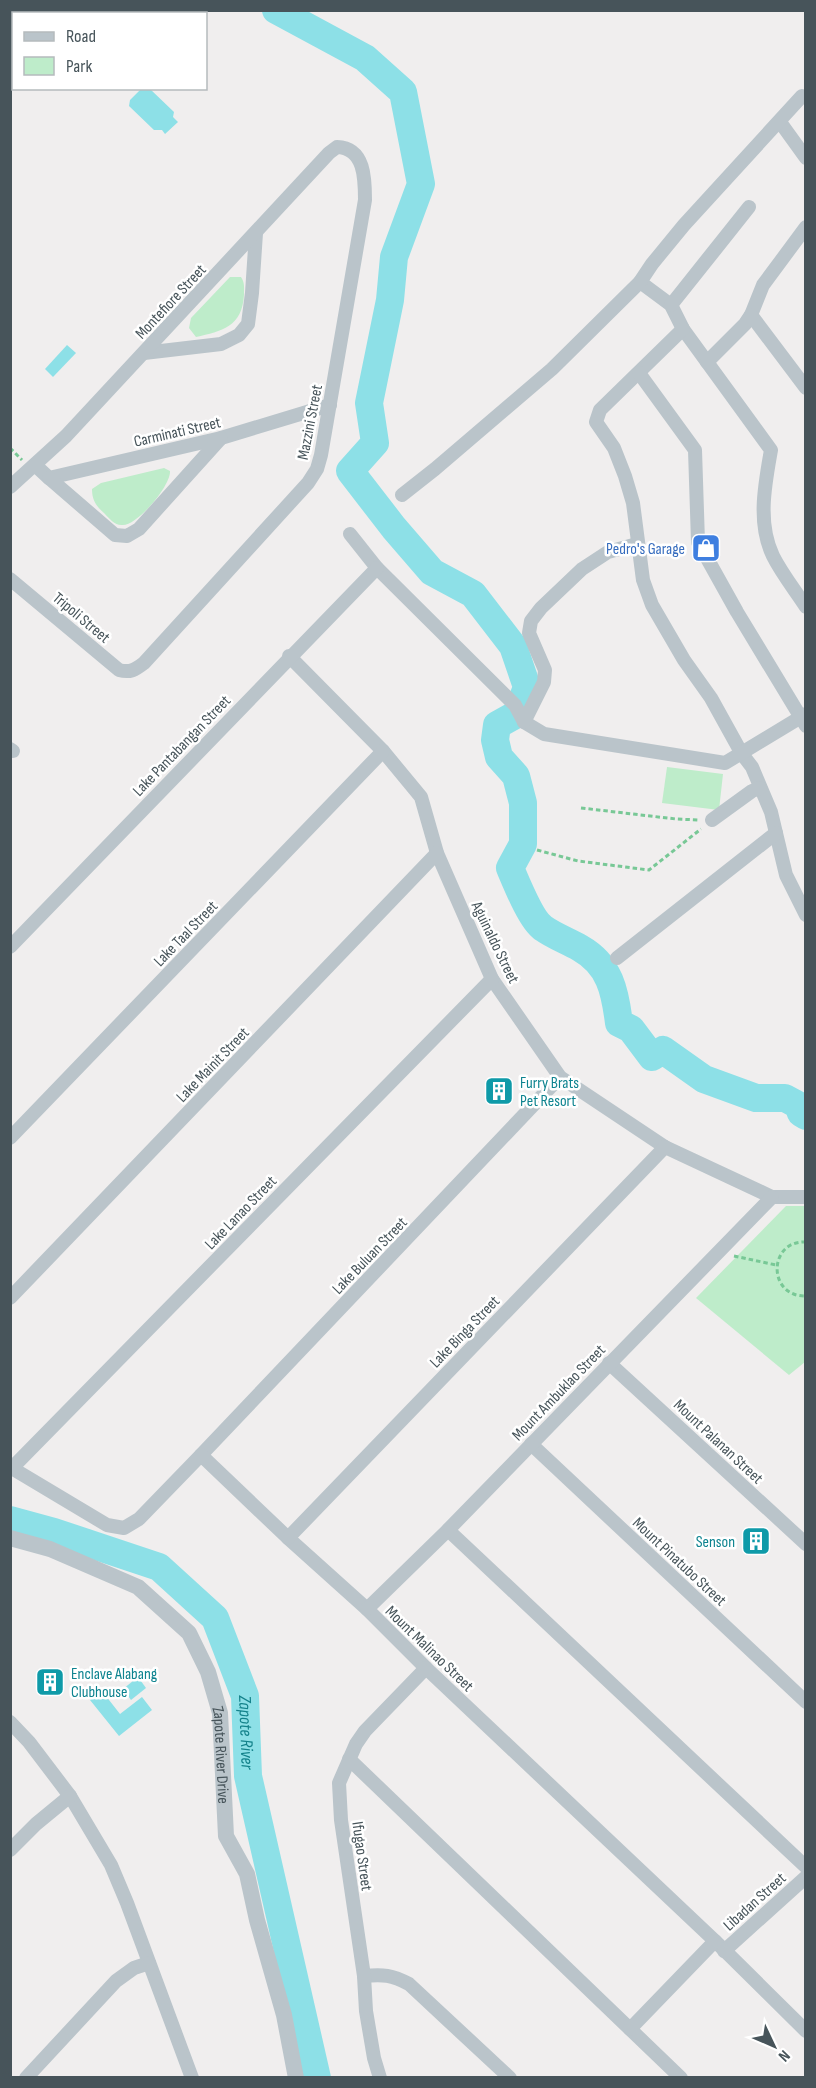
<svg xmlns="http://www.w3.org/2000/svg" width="816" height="2088" font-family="'Sofia Sans Condensed',sans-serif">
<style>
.green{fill:#beecca}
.water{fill:#8de0e7}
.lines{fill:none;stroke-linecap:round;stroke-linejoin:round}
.river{stroke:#8de0e7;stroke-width:28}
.path{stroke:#78c896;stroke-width:3;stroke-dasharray:4.5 3;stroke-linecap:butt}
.minor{stroke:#bac4ca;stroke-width:14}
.tertiary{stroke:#bac4ca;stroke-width:16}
.labels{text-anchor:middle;stroke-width:5;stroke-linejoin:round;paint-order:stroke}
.street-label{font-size:16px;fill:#47545a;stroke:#fff}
.shop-label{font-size:16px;fill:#366cbe;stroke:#fff;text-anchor:end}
.culture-label{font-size:16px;fill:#0d838f;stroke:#fff;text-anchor:start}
.water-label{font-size:18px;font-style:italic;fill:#14828b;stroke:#fff}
</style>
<rect width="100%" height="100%" fill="#f0eeee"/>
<g class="green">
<path d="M230 277H241C245 283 244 288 244 295 242 327 222 331 196 337L189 328 191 318Z"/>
<path d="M164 468 170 471C171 485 138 525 123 525 115 526 110 519 104 513 96 506 92 500 92 489L101 483Z"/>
<path d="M667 767 723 774 719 810 662 803Z"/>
<path d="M786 1206H806L805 1362 789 1375 696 1298Z"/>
</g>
<g class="water">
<path d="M141 89H150L174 112 173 117 178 122 165 134 162 130H154L129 106 130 100Z"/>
<path d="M67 345 76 353 53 377 45 369Z"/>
<path d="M138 1677 146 1688 131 1700 123 1689Z"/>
<path d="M102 1691 120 1714 142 1697 152 1710 119 1736 90 1700Z"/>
</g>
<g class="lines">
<g class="river">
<path d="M276 10 365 58 403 92 421 184 394 257 390 300 369 403 375 443 350 471 394 528 432 572 473 594 513 646 527 687 517 714 497 725 495 740 499 757 516 776 523 803V844L510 868C516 882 531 920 543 928 554 936 568 941 580 948 610 965 615 991 619 1023L631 1029 652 1057 663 1050 704 1079 756 1098H785L798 1105 801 1113 806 1116"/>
<path id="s1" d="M10 1520 54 1532 159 1567 215 1618 245 1696 248 1776 317 2078"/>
</g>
<g class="path">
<path d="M10 448 22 460"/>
<path d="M581 808 676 819 699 820"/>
<path d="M537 850 578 861 649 870 701 829"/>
<path d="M806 1242C768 1240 767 1297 806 1296"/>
<path d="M734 1256 776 1265"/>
</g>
<g class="minor">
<path d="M780 122 806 158"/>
<path d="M806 227 763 285 751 315 806 388"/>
<path d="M640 282 671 305 683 329 771 450C765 484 757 523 773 556 782 574 795 590 806 607"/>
<path d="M671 305 749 207"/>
<path d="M683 329 600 410 596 422 614 448 625 476 633 503 643 580 652 605 684 660 711 698 742 754 752 767 771 812 786 875 806 915"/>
<path d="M144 353 221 344 239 335 248 324 252 293 256 233"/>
<path d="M707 362 745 324 751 315"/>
<path d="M639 373 695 450 698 542 737 612 806 726"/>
<path d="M35 465 49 478 221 438 330 405"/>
<path d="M49 478 115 535 127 536 139 529 221 438"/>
<path d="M10 487 66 436 329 153 337 147C365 148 365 179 365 200L321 455 317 469 308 483 144 663C135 670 130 673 119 670L10 579"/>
<path d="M402 495 435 469 552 369 640 282 652 264 684 225 802 96"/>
<path d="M350 534 377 568 515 705 524 722 544 734 725 763 806 714"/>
<path d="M289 656 383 751 421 797 437 853 492 979 560 1077 665 1147 772 1197H806"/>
<path d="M524 722 544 682 545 670 529 633 531 621 541 608 582 569 608 552 637 544"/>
<path d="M10 749 13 751"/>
<path d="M712 820 752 791 760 788"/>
<path d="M10 947 377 568"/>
<path d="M617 958 776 833"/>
<path d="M10 1138 383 751"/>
<path d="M10 1298 437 853"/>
<path d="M609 1363 806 1544"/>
<path d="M531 1444 806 1702"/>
<path d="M201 1455 560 1077"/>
<path d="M10 1467 107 1525 124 1528 139 1519 201 1455 288 1538 367 1609 426 1668 715 1941 806 2031"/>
<path d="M12 1468 492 979"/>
<path d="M448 1530 806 1867"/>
<path d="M288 1538 665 1147"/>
<path d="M367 1609 448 1530 772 1197"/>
<path d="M10 1722 29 1742 70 1796 111 1865 127 1903 192 2078"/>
<path d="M349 1759 681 2078"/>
<path d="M10 1850 36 1824 70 1796"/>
<path d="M724 1951 806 1877"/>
<path d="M364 1976C383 1974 392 1975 409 1984L510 2078"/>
<path d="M630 2029 715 1941"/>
<path d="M26 2078 116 1981 134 1968 149 1963"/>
<path d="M380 2078 374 2058 366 2011 364 1976 341 1820 339 1783 356 1744 365 1731 426 1668"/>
</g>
<path class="tertiary" id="s2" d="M10 1538 50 1549 138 1587 189 1633 208 1672 220 1713 226 1836 247 1874 257 1920 284 2015 296 2078"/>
</g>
<defs>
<g id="shop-square" transform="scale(1.5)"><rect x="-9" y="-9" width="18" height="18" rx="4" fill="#3f7fe0" stroke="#fff"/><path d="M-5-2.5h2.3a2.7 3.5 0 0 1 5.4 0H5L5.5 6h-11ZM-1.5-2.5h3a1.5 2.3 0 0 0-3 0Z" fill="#fff"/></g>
<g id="building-square" transform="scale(1.5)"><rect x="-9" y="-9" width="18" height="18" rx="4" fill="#0f9aa8" stroke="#fff"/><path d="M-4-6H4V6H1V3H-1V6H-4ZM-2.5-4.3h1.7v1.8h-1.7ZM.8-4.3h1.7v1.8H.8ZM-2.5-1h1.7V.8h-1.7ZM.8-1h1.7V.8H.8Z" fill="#fff"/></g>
</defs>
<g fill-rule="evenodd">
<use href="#shop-square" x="706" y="548"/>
<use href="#building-square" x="499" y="1091"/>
<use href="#building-square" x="756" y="1541"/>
<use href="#building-square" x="50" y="1682"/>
</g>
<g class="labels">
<g class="street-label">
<text transform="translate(170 301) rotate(-47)" y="6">Montefiore Street</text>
<text transform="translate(309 422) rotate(-79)" y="6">Mazzini Street</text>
<text transform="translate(177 431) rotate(-13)" y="6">Carminati Street</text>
<text transform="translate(82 617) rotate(40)" y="6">Tripoli Street</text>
<text transform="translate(181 745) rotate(-46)" y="6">Lake Pantabangan Street</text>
<text transform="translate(185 933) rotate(-46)" y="6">Lake Taal Street</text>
<text transform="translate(496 942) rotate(64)" y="6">Aguinaldo Street</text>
<text transform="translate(212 1064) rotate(-46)" y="6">Lake Mainit Street</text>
<text transform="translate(240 1212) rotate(-46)" y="6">Lake Lanao Street</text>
<text transform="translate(369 1255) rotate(-46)" y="6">Lake Buluan Street</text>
<text transform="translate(464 1331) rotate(-46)" y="6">Lake Binga Street</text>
<text transform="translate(558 1392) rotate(-46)" y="6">Mount Ambuklao Street</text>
<text transform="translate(719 1441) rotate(43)" y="6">Mount Palanan Street</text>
<text transform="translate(680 1561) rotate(43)" y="6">Mount Pinatubo Street</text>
<text transform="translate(430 1648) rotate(44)" y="6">Mount Malinao Street</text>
<text dy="6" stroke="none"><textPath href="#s2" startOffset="334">Zapote River Drive</textPath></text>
<text transform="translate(363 1856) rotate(82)" y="6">Ifugao Street</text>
<text transform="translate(754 1901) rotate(-42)" y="6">Libadan Street</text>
</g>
<g class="shop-label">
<text x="685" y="554">Pedro's Garage</text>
</g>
<g class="culture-label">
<text x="520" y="1088">Furry Brats<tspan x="520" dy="18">Pet Resort</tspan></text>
<text x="735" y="1547" text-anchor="end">Senson</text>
<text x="71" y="1679">Enclave Alabang<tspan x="71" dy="18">Clubhouse</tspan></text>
</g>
<g class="water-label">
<text dy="6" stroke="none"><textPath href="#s1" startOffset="352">Zapote River</textPath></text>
</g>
</g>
<rect width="816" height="2088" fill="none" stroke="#47545a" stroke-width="24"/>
<rect x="12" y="12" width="195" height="78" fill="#ffffff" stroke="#b5bbbd" stroke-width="1.5"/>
<rect x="24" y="32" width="30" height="9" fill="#bac4ca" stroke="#b5bbbd" stroke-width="1.5"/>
<text x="66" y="42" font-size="18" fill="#47545a">Road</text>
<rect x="24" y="57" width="30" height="18" fill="#beecca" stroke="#b5bbbd" stroke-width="1.5"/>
<text x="66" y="72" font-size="18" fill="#47545a">Park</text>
<g transform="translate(774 2046) rotate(134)" stroke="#ffffff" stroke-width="4.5" paint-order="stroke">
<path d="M0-4.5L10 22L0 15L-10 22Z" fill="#47545a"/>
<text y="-9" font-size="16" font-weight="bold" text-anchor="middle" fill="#47545a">N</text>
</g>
</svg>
